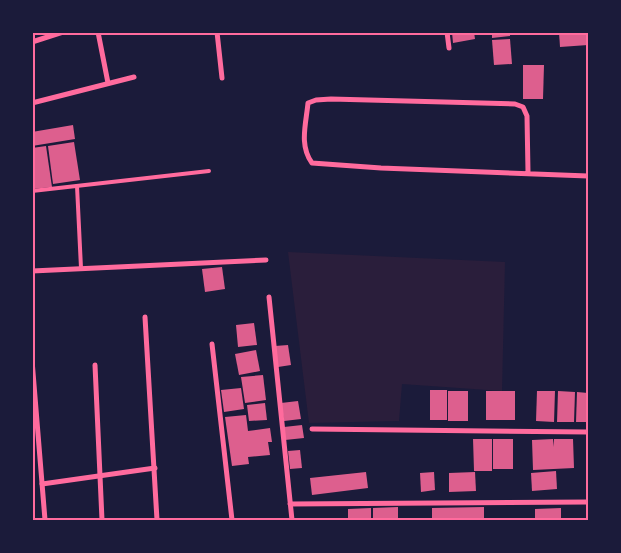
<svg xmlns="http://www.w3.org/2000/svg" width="621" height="553" font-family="'Roboto Condensed',sans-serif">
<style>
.green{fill:#2a1e3b}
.building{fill:#dd5f8e}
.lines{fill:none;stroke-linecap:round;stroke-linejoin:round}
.service{stroke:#ff6b9d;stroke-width:4}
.minor{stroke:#ff6b9d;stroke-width:5}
.neatline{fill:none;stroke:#ff6b9d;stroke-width:2}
</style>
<rect width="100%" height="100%" fill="#1b1b3a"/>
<path class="green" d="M288 252 505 262 502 391 402 384 399 421 309 423Z"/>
<g class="building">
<path d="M452 32H474L475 39 453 43Z"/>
<path d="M492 32H510V36L492 38Z"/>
<path d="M559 32H587L588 45 560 47Z"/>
<path d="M510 39 512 64 494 65 492 40Z"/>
<path d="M523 65H544L543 99H523Z"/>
<path d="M73 125 75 139 32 146V132Z"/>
<path d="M74 142 80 180 53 184 48 146Z"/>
<path d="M46 146 52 187 32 189V148Z"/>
<path d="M222 267 225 289 205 292 202 269Z"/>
<path d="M254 323 257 345 238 347 236 325Z"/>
<path d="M288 345 291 365 278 367 275 346Z"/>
<path d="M256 350 260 371 239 375 235 354Z"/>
<path d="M263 375 266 400 245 403 241 377Z"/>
<path d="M241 388 244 409 224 412 221 390Z"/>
<rect x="430" y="390" width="17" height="30"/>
<rect x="448" y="391" width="20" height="30"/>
<rect x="486" y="391" width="29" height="29"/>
<path d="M537 391H555L554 422 536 421Z"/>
<path d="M558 391 575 392 574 422H557Z"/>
<path d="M577 392 588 393V422H576Z"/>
<path d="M298 401 301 419 284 421 281 403Z"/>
<path d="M265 403 267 420 249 421 247 405Z"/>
<path d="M246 415 248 431 270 428 272 442H268L270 455 248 457 249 464 232 466 225 417Z"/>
<path d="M302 425 304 438 285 440 284 427Z"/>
<path d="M473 439H492V471H474Z"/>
<rect x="493" y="439" width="20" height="30"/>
<path d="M553 439V447L554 439H573L574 468 533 470 532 440Z"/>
<path d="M300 450 302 468 290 469 288 451Z"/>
<path d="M556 471 557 489 532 491 531 473Z"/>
<path d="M366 472 368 488 312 495 310 478Z"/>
<path d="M434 472 435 490 421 492 420 473Z"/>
<path d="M475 472 476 491 449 492V473Z"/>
<path d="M398 507V520H373V508Z"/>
<path d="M484 507V520H432V508Z"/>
<path d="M371 508V520H348V509Z"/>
<path d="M561 508V520H535V509Z"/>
</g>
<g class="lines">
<g class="service">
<path d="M77 186 81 268"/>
<path d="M32 191 209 171"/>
</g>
<g class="minor">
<path d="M98 32 108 83"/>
<path d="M217 32 222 78"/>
<path d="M447 32 449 48"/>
<path d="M32 42 63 32"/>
<path d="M32 103 134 77"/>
<path d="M528 172 527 116 523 107 515 104 331 99 316 100 308 103C306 124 299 145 312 163L381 168 588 176"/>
<path d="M32 271 266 260"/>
<path d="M269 297 292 520"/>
<path d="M145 317 157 520"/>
<path d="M212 344 232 520"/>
<path d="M32 360 45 520"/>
<path d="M95 365 102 520"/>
<path d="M312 429 588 432"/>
<path d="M42 484 155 468"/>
<path d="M290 504 588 502"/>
</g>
</g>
<rect width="621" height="553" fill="none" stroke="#1b1b3a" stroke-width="68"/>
<rect x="34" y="34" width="553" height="485" class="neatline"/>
</svg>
